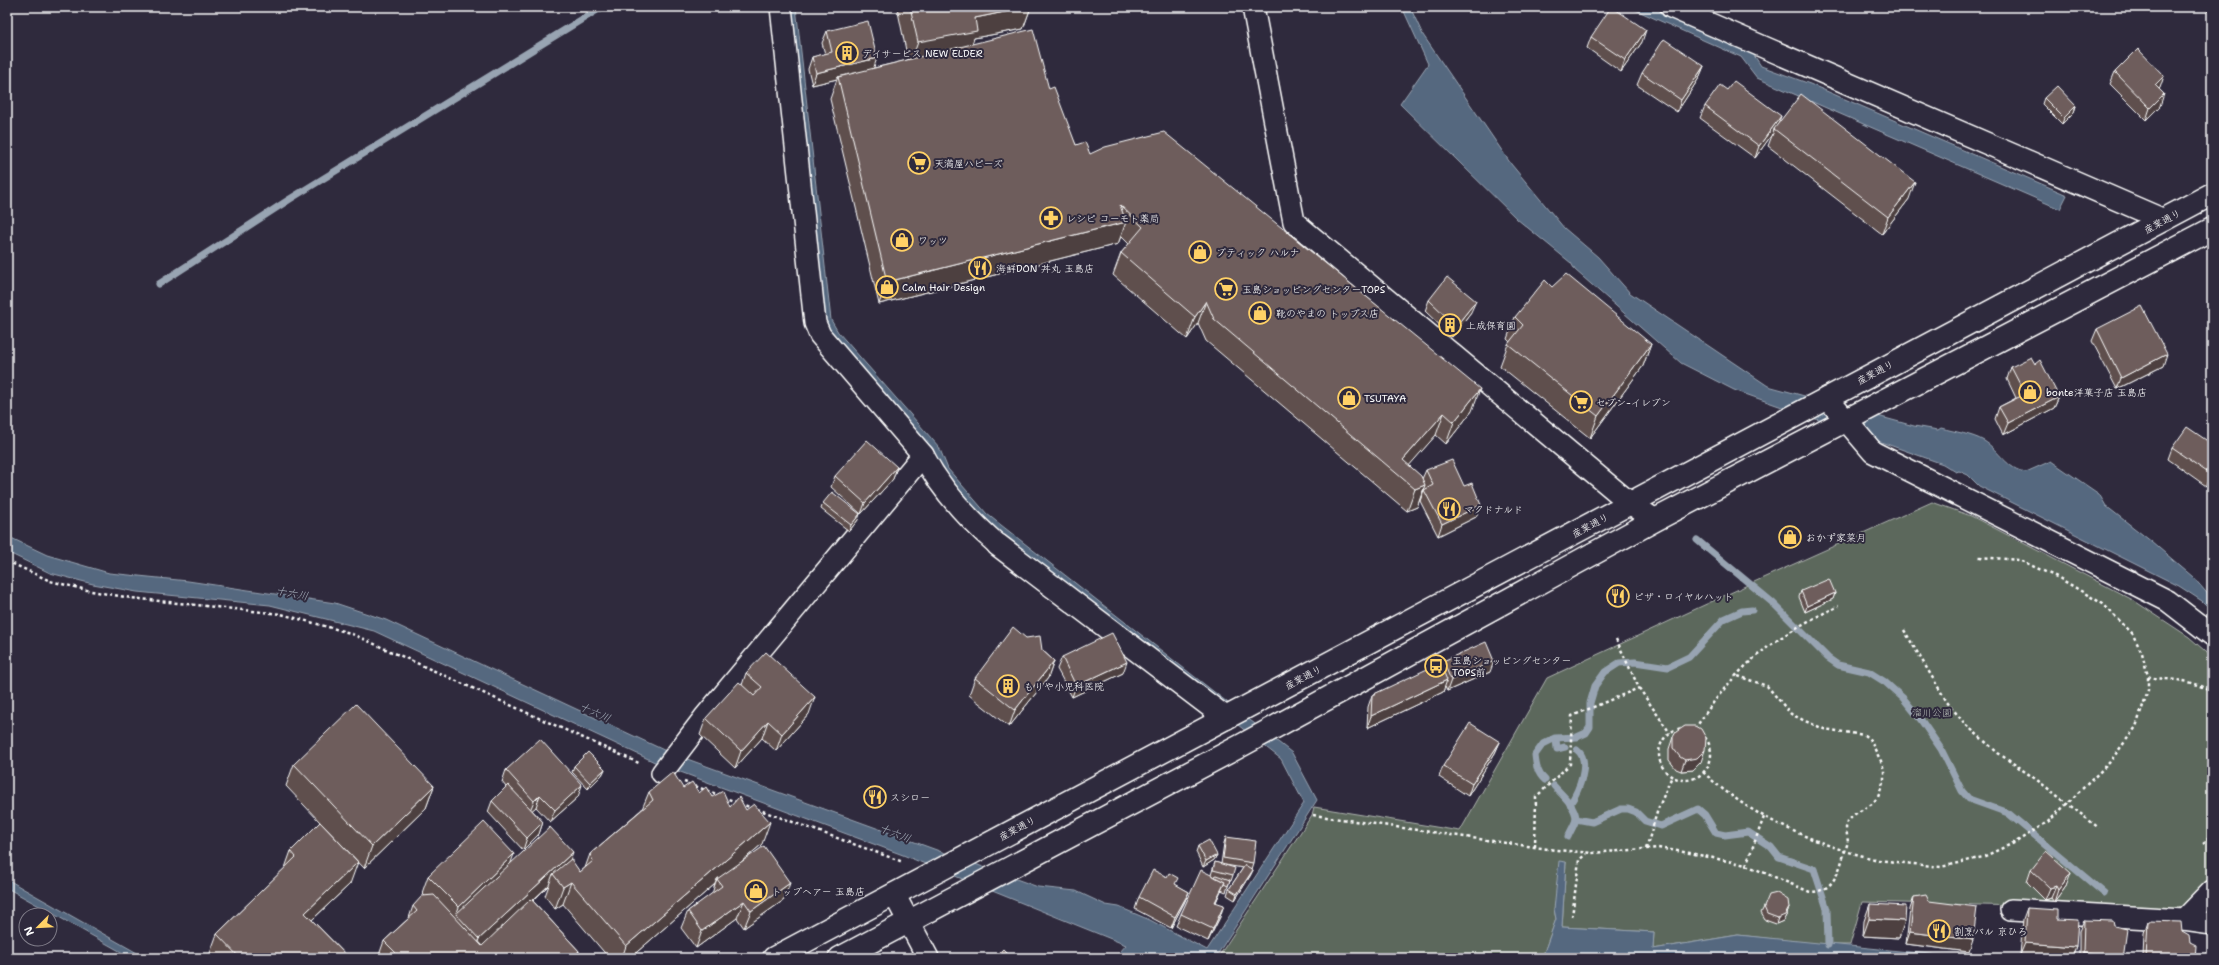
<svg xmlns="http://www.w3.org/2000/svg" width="2219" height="965" font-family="'Shantell Sans','Klee One',sans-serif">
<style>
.green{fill:#5b675c;stroke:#adb3ae}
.water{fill:#54677f;stroke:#98a4b2}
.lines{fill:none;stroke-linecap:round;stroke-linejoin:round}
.stream{stroke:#98a4b2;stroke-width:7}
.street-casing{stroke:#fff;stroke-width:24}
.secondary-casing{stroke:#fff;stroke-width:25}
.path{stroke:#fff;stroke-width:2.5;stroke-dasharray:3 3;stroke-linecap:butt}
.street{stroke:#2f2a3d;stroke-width:21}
.secondary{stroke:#2f2a3d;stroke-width:22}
.wall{fill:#5f504e;stroke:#fff}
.shaded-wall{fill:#4d4140;stroke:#fff}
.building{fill:#6e5d5b;stroke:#fff}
.labels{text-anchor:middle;stroke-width:4;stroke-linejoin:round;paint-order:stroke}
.poi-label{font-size:10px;fill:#fff;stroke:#2f2a3d;text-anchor:start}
.street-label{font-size:10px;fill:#fff;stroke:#2f2a3d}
.park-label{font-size:10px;fill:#b5bbb6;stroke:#2f2a3d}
.water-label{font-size:11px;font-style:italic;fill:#aab3bf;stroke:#2f2a3d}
</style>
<rect width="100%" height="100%" fill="#2f2a3d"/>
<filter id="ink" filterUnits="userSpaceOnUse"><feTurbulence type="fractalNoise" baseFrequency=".025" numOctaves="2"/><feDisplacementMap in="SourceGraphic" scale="8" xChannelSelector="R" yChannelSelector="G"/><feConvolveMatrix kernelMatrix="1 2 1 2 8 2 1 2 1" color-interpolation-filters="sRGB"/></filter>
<g filter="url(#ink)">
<path class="green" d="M1932 502 1971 516 2133 600 2189 637 2212 657V876L2179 910 1862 902 1850 945H1828L1738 935 1653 949 1654 932 1562 927 1566 862 1554 909 1556 919 1542 958 1219 956 1312 815 1314 807 1460 831 1547 678 1754 582Z"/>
<g class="water">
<path d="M786 7H796L831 320 838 332 939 447 948 469 987 514 1292 753 1317 800 1217 955 1220 958H1115L1126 945 903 855 659 764 374 631 270 605 137 592 93 584 50 573 7 552V536L47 555 109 573 188 581 335 603 386 620 668 752 1038 887 1076 891 1106 905 1119 907 1150 920 1207 950 1304 803 1281 759 979 520 824 326Z"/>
<path d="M1402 7H1410L1423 35 1511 164 1564 228 1598 257 1630 293 1768 386 1914 426 1938 430 1941 428C1955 432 1972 434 1984 441 1999 450 2007 470 2026 472L2051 461 2099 494 2106 506 2152 542 2193 577 2212 599V611L2202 601 2179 586 1979 486 1968 475 1959 471 1956 472 1943 464 1734 390 1681 363 1575 270 1571 263 1517 219 1400 104 1428 64Z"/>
<path d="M1629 7H1653L1750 49 1761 66 1810 84 2067 195 2060 209 1757 78 1741 57Z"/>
<path d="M1559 861 1566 862 1562 927 1654 932 1653 949 1738 935 1970 958H1542L1556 919 1554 909Z"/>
<path d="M7 879 22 888 146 958H132L7 888Z"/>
</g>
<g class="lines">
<g class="stream">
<path d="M159 284 290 199 602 7"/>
<path d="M1697 540 1773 603 1828 658 1838 665 1869 672 1885 682 1903 698 1921 720 1941 749 1962 791 1969 799 2008 813 2104 893"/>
<path d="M1556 739 1557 749 1565 747"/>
<path d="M1545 780C1537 773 1536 765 1535 755L1543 744 1555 738 1577 737 1586 733 1590 727V703L1595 686 1605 672 1619 663 1635 662 1668 667 1689 657 1724 619 1742 611 1752 610"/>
<path d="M1554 786C1561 794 1576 806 1576 819 1575 824 1570 832 1568 837"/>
<path d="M1570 804C1578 792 1592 761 1577 750"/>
<path d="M1576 819 1592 822 1621 809H1628L1636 812 1645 821 1661 826 1698 809 1705 815 1716 833 1725 835 1748 832 1771 847 1779 857 1814 869 1827 909 1828 945"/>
</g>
<g class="street-casing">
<g id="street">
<path d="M781 7 815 323 820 335 923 455C941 490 969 520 998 545"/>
<path d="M1253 7 1294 222 1630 503 1655 520"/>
<path d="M1671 7 2164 220"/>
<path d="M1827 398 1873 452 2168 601 2212 635"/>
<path d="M662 773 704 718 923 455"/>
<path d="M894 894 928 958"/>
<path d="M2011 910 2184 920 2212 891"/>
<path d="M2184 920 2212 924"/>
</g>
</g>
<g class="secondary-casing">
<g id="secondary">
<path d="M998 545 1226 718"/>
<path d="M774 958 2212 194"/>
<path d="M840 958 1244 744 1655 520 2212 229"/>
</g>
</g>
<g class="path">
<path d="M7 561 50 581 91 591 131 598 281 614 350 633 641 764"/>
<path d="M1904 630 1947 702 1965 724 1998 753 2037 780 2099 828"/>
<path d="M1616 639 1639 688 1670 733"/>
<path d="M2148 676C2154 679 2159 678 2166 679 2182 680 2199 683 2212 692"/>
<circle cx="1685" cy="754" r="26"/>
<path d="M1695 729C1735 667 1773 636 1839 606"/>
<path d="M1703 772C1744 811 1792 833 1845 851L1848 842 1846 828 1847 822 1855 814 1872 804 1878 797 1884 780V770L1882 763 1870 740 1864 735 1824 729 1805 721 1791 714 1767 686 1735 675"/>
<path d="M684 782 719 795"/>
<path d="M723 797 752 808"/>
<path d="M757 809 903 862"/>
<path d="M1313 815 1555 850 1592 853 1658 848 1690 853 1746 865 1810 892C1834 892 1839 871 1845 851L1878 860 1941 867 1983 857 2016 842 2049 821 2109 763 2136 727 2148 690V676L2142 653 2132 633 2103 604 2059 578 2019 560 1979 557"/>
<path d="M2203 843 2212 837"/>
<path d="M1535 847 1536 797 1570 764 1572 716 1639 688"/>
<path d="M1646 849 1658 809 1672 776"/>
<path d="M1746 865 1764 817"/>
<path d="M1572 917 1579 860 1586 854"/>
</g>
<use href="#street" class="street"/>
<use href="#secondary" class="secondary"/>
</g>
<g class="wall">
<path d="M897 7H1031L1023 29 974 38 972 44 1049 89 1076 145 1090 154 1472 411 1446 444 1436 435 1409 465 1422 479 1426 470 1476 517 1438 536 1420 501 1424 490 1425 489 1424 488 1417 507 1407 511 1206 341 1198 323 1187 339 1113 275 1121 253 1129 244 1121 236 1118 244 879 304 830 99 837 79 812 85 808 69 812 57 825 54 822 43 827 31 874 68 908 60Z"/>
<path d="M2203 7H2212V16Z"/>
<path d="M1591 37 1642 42 1621 72 1587 48Z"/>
<path d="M1704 66 1699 78 1677 112 1637 85 1642 73Z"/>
<path d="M2115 72 2164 76 2159 89 2160 106 2146 120 2110 84Z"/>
<path d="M1727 90 1778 125 1909 199 1882 234 1768 146 1773 133 1755 158 1700 118 1705 106Z"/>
<path d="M2044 98 2076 106 2074 112 2062 124 2042 104Z"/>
<path d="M1552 287 1651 344 1643 366 1590 438 1500 366 1508 344 1510 342 1507 339 1515 317Z"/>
<path d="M1429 300 1471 312 1452 337 1425 311Z"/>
<path d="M2097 329 2163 366 2117 389 2092 341Z"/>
<path d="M2035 364 2059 397 2054 408 2003 435 1995 419 1999 407 2016 398 2007 379 2011 367Z"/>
<path d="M2212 444V477L2206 486 2168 459 2172 448Z"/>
<path d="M897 467 893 479 861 514 831 487 835 476Z"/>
<path d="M823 503 858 520 849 531 821 509Z"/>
<path d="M1801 591 1835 593 1833 599 1805 612 1799 597Z"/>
<path d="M1026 638 1042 650 1054 661 1048 678 1009 727 969 695 975 678Z"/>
<path d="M1062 657 1123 673 1072 697 1057 669Z"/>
<path d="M1443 661 1490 672 1447 691 1445 687 1443 692 1367 728 1368 707 1372 695 1441 666Z"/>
<path d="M746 673 809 714 776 751 762 738 735 768 700 735 706 718 742 685Z"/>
<path d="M1673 737 1701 762 1693 770 1681 771 1676 769 1669 760V749Z"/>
<path d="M1500 742 1495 753 1468 796 1439 777 1443 766Z"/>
<path d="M294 764 434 786 426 808 364 868 320 822 350 884 312 920 349 958H211L209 956 217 934 285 868 291 851 320 822 286 786Z"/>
<path d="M574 766 605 769 602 775 588 789 572 772Z"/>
<path d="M506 770 578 797 550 822 536 807 532 810 543 822 539 834 523 850 488 812 492 801 506 787 502 782Z"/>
<path d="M683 788 712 797 730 807 762 844 739 864 784 900 744 928 737 918 696 948 681 928 688 911 712 894 715 884 630 958H609L563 904 555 909 545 896 549 885 533 901 579 951 577 958H378L384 941 409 918 413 906 425 896 422 893 428 876 511 863 570 860 580 872 585 868 590 854 642 809 649 792Z"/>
<path d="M1226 837 1253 863 1251 869 1253 870 1250 876 1235 900 1227 895 1229 889 1243 868 1225 865 1233 875 1231 881H1230L1226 892 1221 890 1216 902 1220 917 1208 941 1176 926 1181 914 1211 875 1215 862 1221 864 1224 843Z"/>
<path d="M1198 846 1217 855 1214 860 1203 867 1196 852Z"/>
<path d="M2031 870 2067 884 2054 902 2051 898 2045 900 2027 882Z"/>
<path d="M1176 885 1189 892 1184 903 1171 928 1135 909 1139 897Z"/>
<path d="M1914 897 1929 901 1969 952 1906 944 1910 909Z"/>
<path d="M1870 904 1905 921 1899 938 1863 936 1864 921Z"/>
<path d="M1764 907 1789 908 1787 914 1783 921 1776 924 1765 920 1761 913Z"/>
<path d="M2027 908 2058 919 2076 947 2072 958H2063L2020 955 2023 919Z"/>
<path d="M2084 920 2114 926 2123 958H2079V931Z"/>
<path d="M2148 921 2182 932 2190 943 2195 958H2143L2144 933Z"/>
</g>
<g class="shaded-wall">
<path d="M1029 7H1031L1023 29 974 38 969 53 910 64 918 42 975 18Z"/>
<path d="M1646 30 1642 42 1621 72 1625 60Z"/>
<path d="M877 58 873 70 838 77 837 79 812 85 816 73Z"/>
<path d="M1704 66 1699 78 1677 112 1681 100Z"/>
<path d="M2164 76 2160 88 2151 96 2155 85Z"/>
<path d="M2164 94 2160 106 2146 120 2150 108Z"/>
<path d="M2076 106 2074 112 2062 124 2064 118Z"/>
<path d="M1781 116 1777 128 1774 129 1773 133 1755 158 1759 146Z"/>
<path d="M1915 182 1909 199 1882 234 1888 217Z"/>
<path d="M1126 222 1118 244 879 304 887 282Z"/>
<path d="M1206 301 1198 323 1187 339 1195 317Z"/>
<path d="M1476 301 1471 312 1452 337 1456 326Z"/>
<path d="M1651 344 1643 366 1590 438 1598 416Z"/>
<path d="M2167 354 2163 366 2117 389 2121 378Z"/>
<path d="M1480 389 1472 411 1446 444 1454 422Z"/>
<path d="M2059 397 2054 408 2003 435 2008 423Z"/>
<path d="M1444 413 1436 435 1400 476 1403 460Z"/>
<path d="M897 467 893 479 861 514 865 503Z"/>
<path d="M2212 472V477L2206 486 2210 474Z"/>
<path d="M1425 485 1417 507 1407 511 1415 489Z"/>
<path d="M1481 505 1476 517 1438 536 1442 524Z"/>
<path d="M860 514 858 520 849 531 851 525Z"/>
<path d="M1835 593 1833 599 1805 612 1807 606Z"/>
<path d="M1054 661 1048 678 1009 727 1015 710Z"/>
<path d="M1494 661 1490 672 1447 691 1451 680Z"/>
<path d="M1127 662 1123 673 1072 697 1076 686Z"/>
<path d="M1447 680 1443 692 1367 728 1371 716Z"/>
<path d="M815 697 809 714 776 751 782 734Z"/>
<path d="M768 721 762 738 735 768 741 751Z"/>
<path d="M1500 742 1495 753 1468 796 1472 784Z"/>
<path d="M1705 750 1701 762 1693 770 1681 771 1685 760Z"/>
<path d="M605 769 602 775 588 789 590 783Z"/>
<path d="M582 785 578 797 550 822 555 810Z"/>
<path d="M434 786 426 808 364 868 372 846Z"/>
<path d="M540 795 536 807 529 813 534 801Z"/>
<path d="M543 822 539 834 523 850 527 838Z"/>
<path d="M770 822 762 844 719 881 717 879 715 884 630 958H622L626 946Z"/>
<path d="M573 852 567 869 553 874 549 885 473 956 479 939Z"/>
<path d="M514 854 508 871 456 915 459 907Z"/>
<path d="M1217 855 1214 860 1203 867 1206 861Z"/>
<path d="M358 862 350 884 297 934 305 913Z"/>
<path d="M1253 870 1250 876 1235 900 1237 894Z"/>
<path d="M2071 873 2067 884 2054 902 2058 890Z"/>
<path d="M571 882 563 904 555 909 563 887Z"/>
<path d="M1225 882 1220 893 1211 913 1215 902Z"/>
<path d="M790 883 784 900 744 928 751 911Z"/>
<path d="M2056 886 2051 898 2045 900 2050 888Z"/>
<path d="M1189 892 1184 903 1171 928 1175 917Z"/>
<path d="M744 901 737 918 696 948 702 931Z"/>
<path d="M1224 905 1220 917 1208 941 1213 929Z"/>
<path d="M1789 908 1787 914 1783 921 1776 924 1778 918Z"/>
<path d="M1869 919 1905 921 1899 938 1863 936Z"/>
<path d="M1910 932 1973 940 1969 952 1906 944Z"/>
<path d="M2025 943 2076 947 2072 958H2063L2020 955Z"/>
<path d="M579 951 577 958H572Z"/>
<path d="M2083 953 2123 958H2081Z"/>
</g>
<g class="building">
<path d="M910 7H1029L975 18 977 31 918 42Z"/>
<path d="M1611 7H1612L1646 30 1625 60 1591 37Z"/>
<path d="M868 21 877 58 816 73 812 57 832 52 827 31Z"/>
<path d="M1033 29 1049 89 1054 87 1076 145 1085 142 1090 154 1105 147 1164 132 1480 389 1454 422 1444 413 1403 460 1421 476 1425 485 1415 489 1214 319 1206 301 1195 317 1121 253 1143 227 1120 205 1126 222 887 282 838 77Z"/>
<path d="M1664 39 1704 66 1681 100 1642 73Z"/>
<path d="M2138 49 2164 76 2155 85 2164 94 2150 108 2115 72Z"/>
<path d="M1734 81 1781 116 1759 146 1705 106 1720 85 1727 90Z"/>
<path d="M2057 86 2076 106 2064 118 2044 98Z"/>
<path d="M1801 94 1915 182 1888 217 1774 129Z"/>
<path d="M1566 274 1651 344 1598 416 1508 344 1523 325 1515 317 1545 280 1552 287Z"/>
<path d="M1447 277 1476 301 1456 326 1429 300Z"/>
<path d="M2142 306 2167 354 2121 378 2097 329Z"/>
<path d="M2031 357 2035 364 2040 360 2059 397 2008 423 1999 407 2025 394 2011 367Z"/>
<path d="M2187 427 2212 444V472L2210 474 2172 448Z"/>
<path d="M867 440 897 467 865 503 835 476Z"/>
<path d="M1452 460 1464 486 1472 483 1481 505 1442 524 1424 490 1433 485 1426 470Z"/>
<path d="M832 492 860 514 851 525 823 503Z"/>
<path d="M1829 579 1835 593 1807 606 1801 591Z"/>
<path d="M1013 627 1026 638 1040 636 1042 650 1054 661 1015 710 975 678Z"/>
<path d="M1112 633 1127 662 1076 686 1062 657Z"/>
<path d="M1486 642 1494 661 1451 680 1443 661Z"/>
<path d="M766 652 815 697 782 734 768 721 741 751 706 718 739 682 754 696 762 687 746 673Z"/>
<path d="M1440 663 1447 680 1371 716 1372 695Z"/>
<path d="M356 704 434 786 372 846 294 764Z"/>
<path d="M1470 723 1500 742 1472 784 1443 766Z"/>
<path d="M1685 726H1696L1701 729 1706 738 1705 750 1697 758 1685 760 1680 757 1673 748V737L1676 732Z"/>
<path d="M540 739 582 785 555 810 540 795 534 801 506 770Z"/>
<path d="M588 752 605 769 590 783 574 766Z"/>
<path d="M673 772 683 788 692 782 699 793 706 787 712 797 723 791 730 807 739 797 746 810 754 804 770 822 626 946 571 882 563 887 553 874 571 859 580 872 593 861 590 854 653 800 649 792Z"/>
<path d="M508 785 543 822 527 838 492 801Z"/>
<path d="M320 822 358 862 305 913 349 958H240L217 934 296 857 291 851Z"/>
<path d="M484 822 514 854 459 907 428 876Z"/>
<path d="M550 827 573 852 479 939 456 914Z"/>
<path d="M1226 837 1256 841 1253 863 1223 858Z"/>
<path d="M1209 840 1217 855 1206 861 1198 846Z"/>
<path d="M764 846 790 883 751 911 744 901 702 931 688 911 722 886 717 879Z"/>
<path d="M2046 851 2071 873 2058 890 2056 886 2050 888 2031 870Z"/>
<path d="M1215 862 1235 868 1233 875 1213 870Z"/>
<path d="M1245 865 1253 870 1237 894 1229 889Z"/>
<path d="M1153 870 1167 877 1169 873 1178 878 1175 884 1189 892 1175 917 1139 897Z"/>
<path d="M1201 870 1225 882 1215 902 1224 905 1213 929 1181 914Z"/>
<path d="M1216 875 1230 880 1228 886 1224 884 1225 882 1215 877Z"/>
<path d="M1777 893 1788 900 1789 908 1785 915 1778 918 1767 914 1764 907 1769 895Z"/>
<path d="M434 895 482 946 531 899 579 951 572 958H401L384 941 417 911 413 906 422 896Z"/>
<path d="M1926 895 1929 901 1977 907 1973 940 1910 932 1914 897Z"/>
<path d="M1870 904 1906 906 1905 921 1869 919Z"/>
<path d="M2027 908 2058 910V919L2078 920 2076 947 2025 943Z"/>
<path d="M2084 920 2113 921 2114 926 2127 929 2123 958 2083 953Z"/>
<path d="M2148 921 2181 922 2182 932 2189 936 2190 943 2196 946 2195 958H2146Z"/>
<path d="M1003 949 1012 958H994Z"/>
</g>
</g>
<defs>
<g id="building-ring" transform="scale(1.15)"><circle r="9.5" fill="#2f2a3d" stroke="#ffd166" stroke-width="1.5"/><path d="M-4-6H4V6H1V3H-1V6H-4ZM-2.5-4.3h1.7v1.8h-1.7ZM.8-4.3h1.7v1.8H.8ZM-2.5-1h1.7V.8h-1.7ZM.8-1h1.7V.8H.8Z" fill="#ffd166"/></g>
<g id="supermarket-ring" transform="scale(1.15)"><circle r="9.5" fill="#2f2a3d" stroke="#ffd166" stroke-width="1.5"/><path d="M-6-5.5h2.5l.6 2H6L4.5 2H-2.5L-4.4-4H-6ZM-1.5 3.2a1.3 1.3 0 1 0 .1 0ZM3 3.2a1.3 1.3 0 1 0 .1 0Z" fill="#ffd166"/></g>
<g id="pharmacy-ring" transform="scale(1.15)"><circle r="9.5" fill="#2f2a3d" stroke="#ffd166" stroke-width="1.5"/><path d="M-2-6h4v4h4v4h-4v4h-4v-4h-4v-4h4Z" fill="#ffd166"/></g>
<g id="shop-ring" transform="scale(1.15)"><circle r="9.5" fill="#2f2a3d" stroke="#ffd166" stroke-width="1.5"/><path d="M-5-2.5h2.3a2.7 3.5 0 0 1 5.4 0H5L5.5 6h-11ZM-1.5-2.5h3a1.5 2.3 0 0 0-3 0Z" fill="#ffd166"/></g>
<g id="restaurant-ring" transform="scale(1.15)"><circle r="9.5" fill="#2f2a3d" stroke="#ffd166" stroke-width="1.5"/><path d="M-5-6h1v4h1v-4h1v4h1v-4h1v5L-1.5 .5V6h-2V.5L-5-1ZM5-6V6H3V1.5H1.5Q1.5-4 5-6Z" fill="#ffd166"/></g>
<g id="bus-ring" transform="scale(1.15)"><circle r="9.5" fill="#2f2a3d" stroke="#ffd166" stroke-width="1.5"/><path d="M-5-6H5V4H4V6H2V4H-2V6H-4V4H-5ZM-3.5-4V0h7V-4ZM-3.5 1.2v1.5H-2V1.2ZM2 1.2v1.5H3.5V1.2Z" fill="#ffd166"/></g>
</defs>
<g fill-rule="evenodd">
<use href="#building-ring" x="847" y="53"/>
<use href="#supermarket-ring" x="919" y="163"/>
<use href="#pharmacy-ring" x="1051" y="218"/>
<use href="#shop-ring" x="902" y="240"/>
<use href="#shop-ring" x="1200" y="252"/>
<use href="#restaurant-ring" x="980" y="268"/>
<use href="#shop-ring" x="887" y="287"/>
<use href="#supermarket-ring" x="1226" y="289"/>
<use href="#shop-ring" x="1260" y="313"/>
<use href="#building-ring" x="1450" y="325"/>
<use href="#shop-ring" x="2030" y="392"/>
<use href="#shop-ring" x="1349" y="398"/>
<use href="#supermarket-ring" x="1581" y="402"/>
<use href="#restaurant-ring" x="1449" y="509"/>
<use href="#shop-ring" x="1790" y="537"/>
<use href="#restaurant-ring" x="1618" y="596"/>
<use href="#bus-ring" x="1436" y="666"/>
<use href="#building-ring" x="1008" y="686"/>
<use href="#restaurant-ring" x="875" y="797"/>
<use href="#shop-ring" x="756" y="891"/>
<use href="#restaurant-ring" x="1939" y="931"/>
</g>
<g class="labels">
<g class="poi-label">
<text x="862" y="57">デイサービス NEW ELDER</text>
<text x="934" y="167">天満屋ハピーズ</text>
<text x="1066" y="222">レシピ コーモト薬局</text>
<text x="918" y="244">ワッツ</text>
<text x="1216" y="256">ブティック ハルナ</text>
<text x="996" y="272">海鮮DON 丼丸 玉島店</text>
<text x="902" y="291">Calm Hair Design</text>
<text x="1242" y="293">玉島ショッピングセンターTOPS</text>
<text x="1276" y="317">靴のやまの トップス店</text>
<text x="1466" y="329">上成保育園</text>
<text x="2046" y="396">bonte洋菓子店 玉島店</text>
<text x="1364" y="402">TSUTAYA</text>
<text x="1596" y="406">セブン-イレブン</text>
<text x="1464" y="513">マクドナルド</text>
<text x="1806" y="541">おかず家菜月</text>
<text x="1634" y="600">ピザ・ロイヤルハット</text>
<text x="1452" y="664">玉島ショッピングセンター<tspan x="1452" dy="12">TOPS前</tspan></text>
<text x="1024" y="690">もりや小児科医院</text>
<text x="890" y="801">スシロー</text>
<text x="772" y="895">トップヘアー 玉島店</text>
<text x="1954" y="935">割烹バル 京ひろ</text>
</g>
<g class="street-label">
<text transform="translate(2162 221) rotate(-28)" y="4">産業通り</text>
<text transform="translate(1875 372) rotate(-28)" y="4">産業通り</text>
<text transform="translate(1590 525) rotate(-28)" y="4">産業通り</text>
<text transform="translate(1303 677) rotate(-28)" y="4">産業通り</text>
<text transform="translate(1017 828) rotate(-28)" y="4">産業通り</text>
</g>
<g class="park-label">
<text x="1932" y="716">溜川公園</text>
</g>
<g class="water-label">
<text transform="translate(292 593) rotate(11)" y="4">十六川</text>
<text transform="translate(595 712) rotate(24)" y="4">十六川</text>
<text transform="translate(895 833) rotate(21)" y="4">十六川</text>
</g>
</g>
<rect width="2219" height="965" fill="none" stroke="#2f2a3d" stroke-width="24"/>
<rect x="12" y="12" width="2195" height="941" fill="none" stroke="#fff" stroke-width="1.5" filter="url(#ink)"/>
<g transform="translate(38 927) rotate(246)"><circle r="19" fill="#2f2a3d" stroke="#827f8b"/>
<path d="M0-3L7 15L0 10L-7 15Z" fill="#ffd166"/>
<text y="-6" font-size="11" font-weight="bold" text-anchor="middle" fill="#ffffff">N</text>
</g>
</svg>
